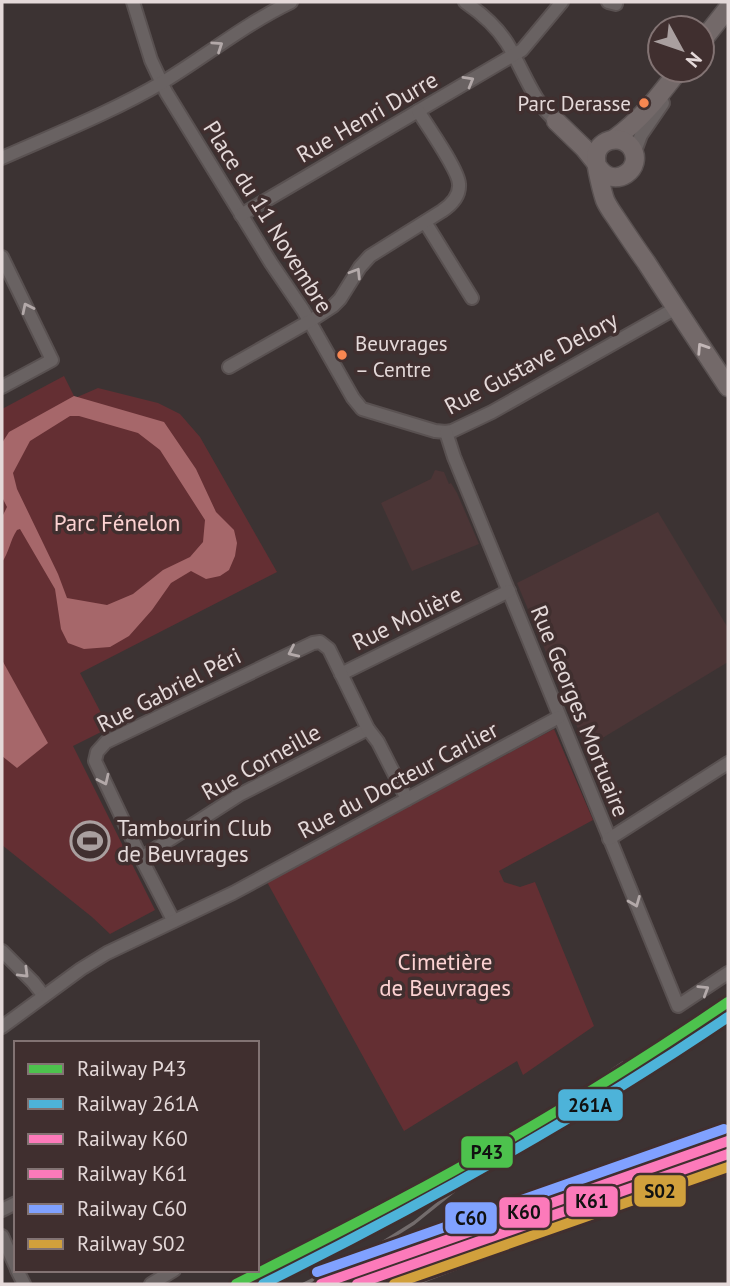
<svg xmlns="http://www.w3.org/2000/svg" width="730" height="1286" font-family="'PT Sans',sans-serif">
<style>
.built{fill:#4b3536}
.green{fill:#642f33}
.water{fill:#a6676a;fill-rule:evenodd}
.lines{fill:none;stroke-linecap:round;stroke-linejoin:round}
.street-casing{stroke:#595151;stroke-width:16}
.secondary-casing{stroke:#595151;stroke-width:21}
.street{stroke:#696262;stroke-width:12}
.secondary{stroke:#736969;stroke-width:18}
.rail{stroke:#736c6c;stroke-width:3.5}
.rail-1-casing{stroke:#402f2f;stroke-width:16}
.rail-2-casing{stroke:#402f2f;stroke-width:16}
.rail-3-casing{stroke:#402f2f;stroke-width:16}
.rail-4-casing{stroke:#402f2f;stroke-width:16}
.rail-5-casing{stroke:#402f2f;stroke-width:16}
.rail-6-casing{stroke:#402f2f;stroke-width:16}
.rail-1{stroke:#4dc24d;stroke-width:10}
.rail-2{stroke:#4db3d9;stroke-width:10}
.rail-3{stroke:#fc7aba;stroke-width:10}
.rail-4{stroke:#fc7aba;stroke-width:10}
.rail-5{stroke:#80a1ff;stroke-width:10}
.rail-6{stroke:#d1a03c;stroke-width:10}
.oneway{stroke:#b3a9a9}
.oneway2{stroke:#c2b7b7}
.bus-dot{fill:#f88751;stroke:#402f2f;stroke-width:2.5}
.labels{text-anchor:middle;stroke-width:7;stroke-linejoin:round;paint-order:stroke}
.bus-label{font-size:21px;fill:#e4d9d9;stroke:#402f2f;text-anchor:end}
.street-label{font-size:23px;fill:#e4d9d9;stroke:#402f2f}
.park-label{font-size:23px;fill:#fcd2d2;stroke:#402f2f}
.poi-label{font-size:23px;fill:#e4d9d9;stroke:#402f2f;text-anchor:start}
.line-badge{stroke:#402f2f;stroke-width:2.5}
.pale-badge-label{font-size:19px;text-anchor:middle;font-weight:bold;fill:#111}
</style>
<rect width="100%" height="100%" fill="#3c3333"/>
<g class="built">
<path d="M435 470 444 472 449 484 451 483 457 493 479 544 412 571 381 503 431 479Z"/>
<path d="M658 512 728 628V662L586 748 517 583Z"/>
</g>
<g class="green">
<path d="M64 376 75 398 98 388 158 403 180 414 200 437 277 572 80 673 109 728 73 746 155 910 110 934 92 917 2 845V409Z"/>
<path d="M554 729 593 820 499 871 504 882 520 887 535 882 594 1026 523 1075 517 1061 404 1131 267 882Z"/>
</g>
<g class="water">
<path d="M74 396 164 422 196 469 216 512 234 530 237 543 235 556 229 570 220 576 206 579 191 571 171 583 152 610 129 636 110 647 84 649 68 643 61 629 55 589 20 529 17 530C10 540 9 553 2 562V517L7 507 2 497V443L9 432ZM70 416H79L138 433 160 450 205 520 203 542 190 557 163 570 133 594 107 605 67 598 58 574 17 489 13 473 30 441Z"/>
<path d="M2 660 48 743 17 768 2 756Z"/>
</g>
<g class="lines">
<g class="street-casing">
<g id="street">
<path d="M133 2 151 60 166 92 271 263 303 310 353 398 362 409 435 431 446 432 452 431 492 412 676 308"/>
<path d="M465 2C481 13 497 27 507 43 523 69 533 102 556 121"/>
<path d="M608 2 616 4"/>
<path d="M634 154 641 135 663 103"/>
<path d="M2 158C56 134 112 112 163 82 206 56 245 24 291 2"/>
<path d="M241 215 522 50 562 2"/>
<path d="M425 222 472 298"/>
<path d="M2 257 52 360 2 387"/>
<path d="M229 367 310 321 333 306 340 299 360 267 370 256 442 211C451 205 460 196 459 184 459 171 427 125 418 111"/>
<path d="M446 432 454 457 678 1006 728 973"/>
<path d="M341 674 509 591"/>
<path d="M609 839 728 763"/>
<path d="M141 858 239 795 368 729"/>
<path d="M173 920 141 858 95 761 97 752 106 742 313 643 320 642 329 649 368 729 378 742 407 799"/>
<path d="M2 951 33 982 44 996"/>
<path d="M2 1027 81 969 107 953 233 893 559 717"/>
<path d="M2 1210 16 1203"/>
<path d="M2 1236 16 1267"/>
<path d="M17 1270 24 1284"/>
<path d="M151 1284 174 1270"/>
</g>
</g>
<g class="secondary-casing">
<g id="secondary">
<path d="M702 41 728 8"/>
<path d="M556 121 584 148 596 163"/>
<path d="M614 139C641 120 659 96 679 70"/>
<path d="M598 167C614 191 646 168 631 147 620 133 596 140 596 158 596 167 602 191 605 200 608 207 612 212 616 218 626 233 636 248 646 262 673 304 701 346 728 387"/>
</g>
</g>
<use href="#street" class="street"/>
<use href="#secondary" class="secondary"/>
<g class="rail">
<path d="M304 1284 363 1255 414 1223 522 1136 582 1091 623 1063"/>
<path d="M415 1284 728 1166"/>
</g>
<g class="rail-1-casing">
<path id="rail-1" d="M236 1284C342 1231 447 1177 549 1116 610 1080 669 1042 728 1002"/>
</g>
<g class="rail-2-casing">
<path id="rail-2" d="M263 1284C424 1204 580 1117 728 1017"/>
</g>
<g class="rail-3-casing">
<path id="rail-3" d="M321 1284 728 1141"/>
</g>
<g class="rail-4-casing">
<path id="rail-4" d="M357 1284 728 1154"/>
</g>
<g class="rail-5-casing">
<path id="rail-5" d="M317 1272 724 1129"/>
</g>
<g class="rail-6-casing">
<path id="rail-6" d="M394 1284 728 1167"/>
</g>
<use href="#rail-1" class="rail-1"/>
<use href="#rail-2" class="rail-2"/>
<use href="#rail-3" class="rail-3"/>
<use href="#rail-4" class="rail-4"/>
<use href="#rail-5" class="rail-5"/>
<use href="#rail-6" class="rail-6"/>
</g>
<defs><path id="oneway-chevron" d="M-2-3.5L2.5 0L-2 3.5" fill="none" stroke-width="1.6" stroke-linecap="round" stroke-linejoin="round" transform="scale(1.75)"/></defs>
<g class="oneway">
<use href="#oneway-chevron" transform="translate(218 46) rotate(-34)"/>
<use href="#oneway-chevron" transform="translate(469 81) rotate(-30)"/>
<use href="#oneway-chevron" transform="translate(356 273) rotate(-58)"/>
<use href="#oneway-chevron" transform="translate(27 308) rotate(-116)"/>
<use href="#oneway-chevron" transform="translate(293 652) rotate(155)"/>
<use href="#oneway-chevron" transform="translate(104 780) rotate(65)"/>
<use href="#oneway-chevron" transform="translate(635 902) rotate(68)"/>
<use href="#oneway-chevron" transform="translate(24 973) rotate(45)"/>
<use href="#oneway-chevron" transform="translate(704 990) rotate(-32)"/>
</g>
<use class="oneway2" href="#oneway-chevron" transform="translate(702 348) rotate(-123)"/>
<defs>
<g id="stadium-ring" transform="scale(2.0125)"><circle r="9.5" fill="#402f2f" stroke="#a99f9f" stroke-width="1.5"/><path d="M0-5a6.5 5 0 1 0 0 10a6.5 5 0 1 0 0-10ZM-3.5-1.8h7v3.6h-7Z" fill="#a99f9f"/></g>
</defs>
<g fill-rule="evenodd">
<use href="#stadium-ring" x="90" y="841"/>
</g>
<g class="bus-dot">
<circle cx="644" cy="103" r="6"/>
<circle cx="342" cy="355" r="6"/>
</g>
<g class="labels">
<g class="bus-label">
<text x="631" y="111">Parc Derasse</text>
<text x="355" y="351" text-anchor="start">Beuvrages<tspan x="355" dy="26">– Centre</tspan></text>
</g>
<g class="street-label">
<text transform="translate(367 117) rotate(-30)" y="8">Rue Henri Durre</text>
<text transform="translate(268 217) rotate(58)" y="8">Place du 11 Novembre</text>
<text transform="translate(531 363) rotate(-28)" y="8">Rue Gustave Delory</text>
<text transform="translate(407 618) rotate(-26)" y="8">Rue Molière</text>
<text transform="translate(169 690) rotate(-27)" y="8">Rue Gabriel Péri</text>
<text transform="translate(580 711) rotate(68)" y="8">Rue Georges Mortuaire</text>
<text transform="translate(261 762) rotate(-29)" y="8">Rue Corneille</text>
<text transform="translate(398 780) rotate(-28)" y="8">Rue du Docteur Carlier</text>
</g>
<g class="park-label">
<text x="117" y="531">Parc Fénelon</text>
<text x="445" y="970">Cimetière<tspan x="445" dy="26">de Beuvrages</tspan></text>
</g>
<g class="poi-label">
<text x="117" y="836">Tambourin Club<tspan x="117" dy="26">de Beuvrages</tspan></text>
</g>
</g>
<g class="line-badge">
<rect x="557" y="1088" width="67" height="34" rx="7" fill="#4db3d9"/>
<rect x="460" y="1135" width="54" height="34" rx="7" fill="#4dc24d"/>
<rect x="633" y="1174" width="54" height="34" rx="7" fill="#d1a03c"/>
<rect x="565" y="1185" width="54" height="33" rx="7" fill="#fc7aba"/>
<rect x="498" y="1196" width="53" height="33" rx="7" fill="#fc7aba"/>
<rect x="444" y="1201" width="54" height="34" rx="7" fill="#80a1ff"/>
</g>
<g class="pale-badge-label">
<text x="590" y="1112">261A</text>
<text x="487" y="1159">P43</text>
<text x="660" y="1198">S02</text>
<text x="592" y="1208">K61</text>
<text x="524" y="1219">K60</text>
<text x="471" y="1225">C60</text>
</g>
<rect width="730" height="1286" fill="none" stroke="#e4d9d9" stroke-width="7"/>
<rect x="14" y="1041" width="245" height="231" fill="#402f2f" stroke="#827373" stroke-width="2"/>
<rect x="28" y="1064" width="35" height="10" fill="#4dc24d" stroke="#827373" stroke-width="2"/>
<text x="77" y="1076" font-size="21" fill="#e4d9d9">Railway P43</text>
<rect x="28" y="1099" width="35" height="10" fill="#4db3d9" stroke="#827373" stroke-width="2"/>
<text x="77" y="1111" font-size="21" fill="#e4d9d9">Railway 261A</text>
<rect x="28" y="1134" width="35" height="10" fill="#fc7aba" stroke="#827373" stroke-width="2"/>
<text x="77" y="1146" font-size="21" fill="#e4d9d9">Railway K60</text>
<rect x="28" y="1169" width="35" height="10" fill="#fc7aba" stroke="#827373" stroke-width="2"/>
<text x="77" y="1181" font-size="21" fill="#e4d9d9">Railway K61</text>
<rect x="28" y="1204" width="35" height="10" fill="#80a1ff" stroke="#827373" stroke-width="2"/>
<text x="77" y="1216" font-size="21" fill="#e4d9d9">Railway C60</text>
<rect x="28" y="1239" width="35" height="10" fill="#d1a03c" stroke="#827373" stroke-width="2"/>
<text x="77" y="1251" font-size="21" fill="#e4d9d9">Railway S02</text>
<g transform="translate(681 49) rotate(130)"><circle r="33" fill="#402f2f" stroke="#827373" stroke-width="2"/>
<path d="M0-5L12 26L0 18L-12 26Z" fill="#a99f9f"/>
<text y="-10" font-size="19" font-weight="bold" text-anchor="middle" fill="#e4d9d9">N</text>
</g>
</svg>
